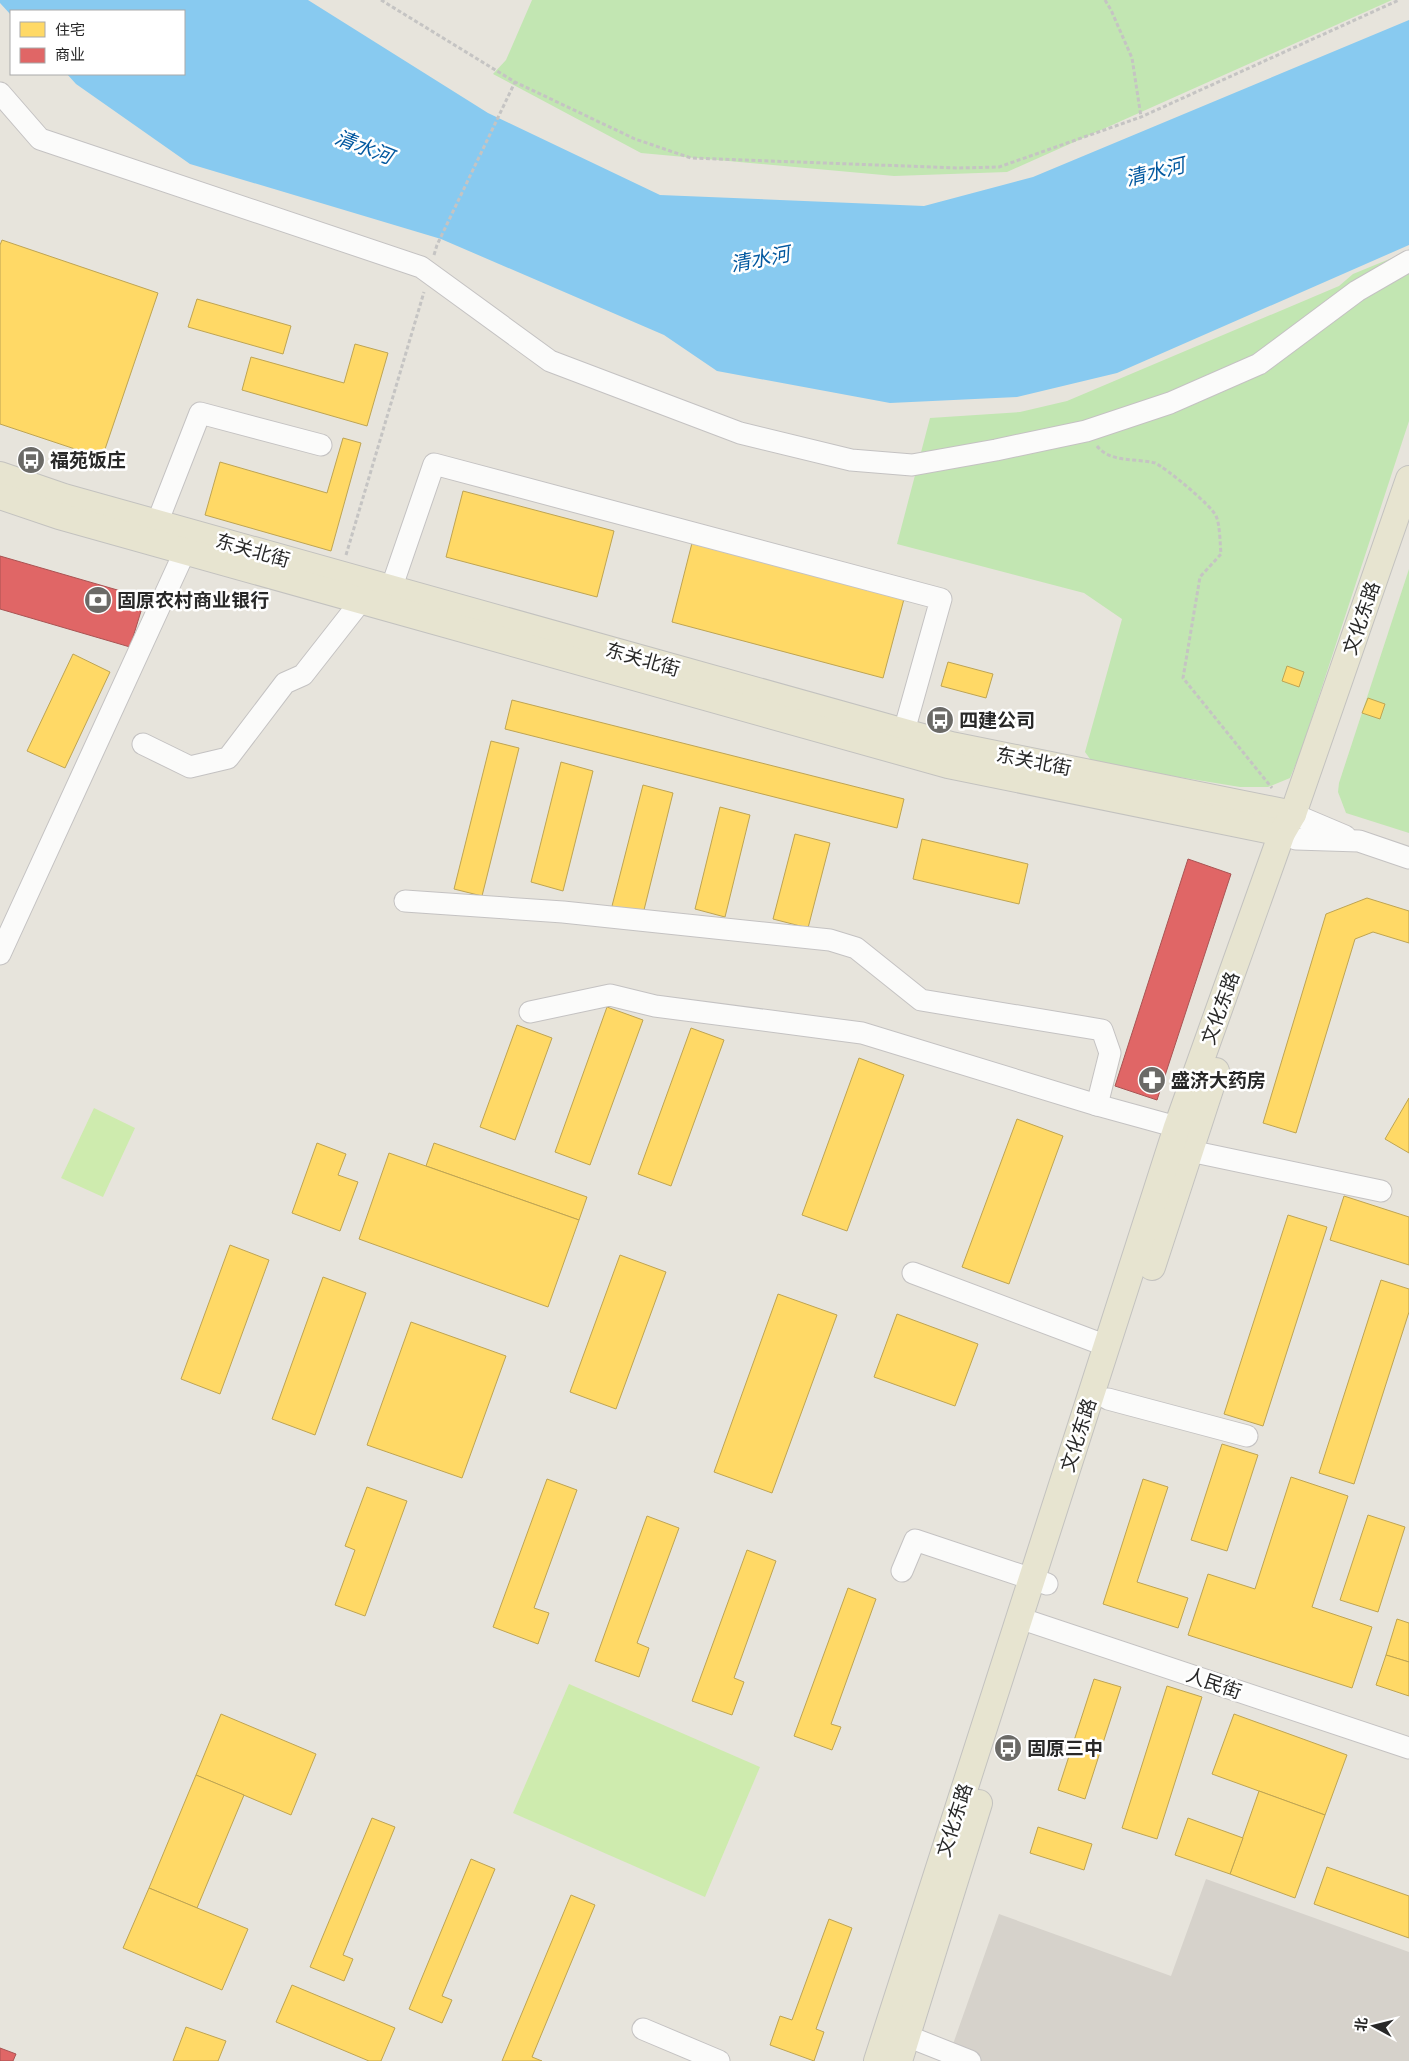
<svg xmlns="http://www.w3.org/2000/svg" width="1409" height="2061" font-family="'Exo 2','Noto Sans SC',sans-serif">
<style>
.green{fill:#c2e6b2}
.pitch{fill:#ceebae}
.plaza{fill:#d6d2cb}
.water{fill:#88caf0}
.homes{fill:#ffd966;stroke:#bea453}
.shops{fill:#e06666;stroke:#a95353}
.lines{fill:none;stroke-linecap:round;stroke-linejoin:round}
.minor-casing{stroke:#c4c2c2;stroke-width:23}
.major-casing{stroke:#c3c2bf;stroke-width:28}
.path{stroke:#c5c4c3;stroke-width:3;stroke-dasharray:4 2.5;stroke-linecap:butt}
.minor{stroke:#fbfbfa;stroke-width:21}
.major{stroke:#e7e4d0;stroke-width:26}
.labels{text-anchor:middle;stroke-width:5;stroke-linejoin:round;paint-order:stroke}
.poi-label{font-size:19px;font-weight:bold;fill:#282828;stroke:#fff;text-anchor:start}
.street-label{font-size:19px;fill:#282828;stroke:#fff}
.water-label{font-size:20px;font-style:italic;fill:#0359a0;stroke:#fff}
</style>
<rect width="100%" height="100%" fill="#e7e4dc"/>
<g class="green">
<path d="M532 0H1392L1007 172 894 176 641 153 493 74 506 60Z"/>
<path d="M1409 251V421L1300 754 1290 778 1268 787H1240L1093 763 1085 752 1122 619 1084 593 897 544 930 418 1020 412 1067 401 1339 286 1353 274Z"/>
<path d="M1409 569V833L1346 813 1338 792 1339 783Z"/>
</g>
<g class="pitch">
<path d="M94 1108 135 1128 103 1197 61 1178Z"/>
<path d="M569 1684 760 1767 705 1897 513 1813Z"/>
</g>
<path class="plaza" d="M1206 1879 1409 1952V2061H947L999 1914 1171 1976Z"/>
<path class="water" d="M0 0H308L488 113 660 195 924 206 1033 177 1409 20V245L1117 373 1017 397 890 403 717 371 664 335 441 239 190 164 76 84 67 74H184V11H11V15L0 3Z"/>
<g class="homes">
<path d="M2 240 158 293 102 458 0 424V245Z"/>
<path d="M197 299 291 326 283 354 188 327Z"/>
<path d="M355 344 388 353 367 426 242 390 251 357 344 383Z"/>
<path d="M343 438 361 443 331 551 205 515 220 462 327 493Z"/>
<path d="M463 491 614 531 597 597 446 557Z"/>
<path d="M692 543 904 599 883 678 672 622Z"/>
<path d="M73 654 110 672 65 768 27 751Z"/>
<path d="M948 662 993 674 986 698 941 686Z"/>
<path d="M1287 666 1304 672 1299 687 1282 681Z"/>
<path d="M1368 698 1385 704 1380 719 1362 713Z"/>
<path d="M512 700 904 799 897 828 505 729Z"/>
<path d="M491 741 519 748 482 896 454 889Z"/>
<path d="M561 762 593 771 563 891 531 882Z"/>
<path d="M643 785 673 793 643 914 612 906Z"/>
<path d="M720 807 750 815 725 917 695 909Z"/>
<path d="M795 834 830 843 808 928 773 919Z"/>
<path d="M922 839 1028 864 1019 904 913 879Z"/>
<path d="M1367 898 1409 911V943L1373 932 1355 939 1296 1133 1263 1123 1326 914Z"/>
<path d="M607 1007 643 1020 590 1165 555 1152Z"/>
<path d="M517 1025 552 1038 515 1140 480 1127Z"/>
<path d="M691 1028 724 1040 671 1186 638 1174Z"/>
<path d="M859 1058 904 1075 847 1231 802 1215Z"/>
<path d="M1409 1098V1153L1385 1139Z"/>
<path d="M1017 1119 1063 1136 1009 1284 962 1267Z"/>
<path d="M317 1143 346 1154 338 1175 358 1182 340 1231 292 1213Z"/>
<path d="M434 1143 587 1197 579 1220 426 1166Z"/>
<path d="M389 1153 579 1220 548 1307 359 1239Z"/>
<path d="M1344 1196 1409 1217V1265L1330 1240Z"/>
<path d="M1288 1215 1327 1227 1263 1426 1224 1414Z"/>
<path d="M230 1245 269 1260 220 1394 181 1379Z"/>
<path d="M620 1255 666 1272 616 1409 570 1392Z"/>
<path d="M323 1277 366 1293 315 1435 272 1419Z"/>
<path d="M1381 1280 1409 1289V1312L1354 1484 1319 1473Z"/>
<path d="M778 1294 837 1315 772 1493 714 1472Z"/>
<path d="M897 1314 978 1344 955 1406 874 1377Z"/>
<path d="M411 1322 506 1356 462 1478 367 1445Z"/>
<path d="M1222 1444 1258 1455 1227 1551 1191 1540Z"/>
<path d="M1291 1477 1348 1496 1312 1607 1372 1627 1352 1688 1188 1635 1208 1574 1255 1589Z"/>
<path d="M547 1479 577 1490 534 1608 549 1613 538 1644 493 1627Z"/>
<path d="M1143 1479 1168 1487 1137 1582 1188 1598 1178 1628 1103 1604Z"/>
<path d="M367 1487 407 1501 365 1616 335 1605 355 1550 345 1546Z"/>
<path d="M1368 1515 1405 1527 1378 1612 1340 1600Z"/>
<path d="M647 1516 679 1528 637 1643 649 1648 639 1677 595 1661Z"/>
<path d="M747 1550 776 1561 734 1678 744 1682 732 1715 692 1701Z"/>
<path d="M848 1588 876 1599 831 1724 841 1727 832 1750 794 1736Z"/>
<path d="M1397 1619 1409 1623V1662L1386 1655Z"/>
<path d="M1386 1655 1409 1662V1696L1376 1685Z"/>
<path d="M1094 1679 1121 1687 1085 1799 1058 1790Z"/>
<path d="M1167 1686 1202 1697 1157 1839 1122 1828Z"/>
<path d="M221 1714 316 1754 291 1815 196 1775Z"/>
<path d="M1234 1714 1347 1755 1325 1815 1212 1774Z"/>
<path d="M196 1775 244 1795 197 1908 149 1888Z"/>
<path d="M1259 1791 1325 1815 1295 1898 1230 1874Z"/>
<path d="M372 1818 395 1827 343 1955 353 1959 344 1981 310 1967Z"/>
<path d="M1188 1818 1243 1838 1230 1874 1175 1855Z"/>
<path d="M1038 1827 1092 1844 1084 1870 1030 1853Z"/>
<path d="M471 1859 495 1869 442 1996 452 2000 442 2023 409 2009Z"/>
<path d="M1327 1867 1409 1896V1938L1314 1904Z"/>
<path d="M149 1888 248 1929 222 1990 123 1948Z"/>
<path d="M571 1895 595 1905 532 2057 542 2061H502Z"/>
<path d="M829 1919 852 1928 816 2029 824 2032 814 2061 770 2045 780 2016 792 2020Z"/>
<path d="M292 1985 395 2028 381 2061H369L276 2022Z"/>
<path d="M186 2027 226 2041 218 2061H173Z"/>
</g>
<g class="shops">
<path d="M0 556 145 598 130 647 0 609Z"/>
<path d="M1188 859 1231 874 1157 1100 1115 1086Z"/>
<path d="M0 2048 16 2054 13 2061H0Z"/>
</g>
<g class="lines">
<g class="minor-casing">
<g id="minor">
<path d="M0 93 40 139 421 267 550 361 740 433 851 460 912 465 996 450 1086 431 1170 403 1259 364 1357 291 1409 261"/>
<path d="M157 523 200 413 321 445"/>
<path d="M391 589 434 464 941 599 904 731"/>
<path d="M143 744 190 767 228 758 285 683 303 675 361 601"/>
<path d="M1293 814 1345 836"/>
<path d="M1282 833 1296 839 1359 841 1409 858"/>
<path d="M405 901 563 912 830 940 856 948 921 1000 1102 1030 1110 1053 1097 1105"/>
<path d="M0 954 185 551"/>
<path d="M530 1012 610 995 655 1006 862 1033 1097 1105 1177 1127"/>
<path d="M1190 1151 1381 1191"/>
<path d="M913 1273 1107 1346"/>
<path d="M1108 1399 1247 1436"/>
<path d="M902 1571 915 1540 1047 1584"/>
<path d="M1019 1618 1409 1748"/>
<path d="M643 2029 719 2061"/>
<path d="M907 2036 970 2061"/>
</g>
</g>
<g class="major-casing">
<g id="major">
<path d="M0 475 64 497 951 745 1293 814"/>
<path d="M0 496 59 516 948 765 1282 833"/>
<path d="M1152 1267 1216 1071"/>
<path d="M877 2061 1177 1127 1282 833 1293 814 1409 479"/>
<path d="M899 2061 979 1803"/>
</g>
</g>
<g class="path">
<path d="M381 0 515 82 635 139 691 158 958 168 999 167 1141 117 1399 0"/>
<path d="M1105 0 1111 10 1132 58 1141 117"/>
<path d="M434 255 437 245 515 82"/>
<path d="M1097 446C1110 463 1136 458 1155 463 1165 467 1212 506 1216 516 1220 524 1220 544 1221 554L1200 577 1183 678 1272 788"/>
<path d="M346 555 424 292"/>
</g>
<use href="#minor" class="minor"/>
<use href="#major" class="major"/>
</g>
<defs>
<g id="bus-disc" transform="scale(1.4375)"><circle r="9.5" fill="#6b6a67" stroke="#fff"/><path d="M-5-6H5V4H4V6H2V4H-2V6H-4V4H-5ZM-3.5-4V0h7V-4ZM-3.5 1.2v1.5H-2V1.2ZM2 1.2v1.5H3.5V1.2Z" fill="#fff"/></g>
<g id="bank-disc" transform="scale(1.4375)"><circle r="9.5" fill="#6b6a67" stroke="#fff"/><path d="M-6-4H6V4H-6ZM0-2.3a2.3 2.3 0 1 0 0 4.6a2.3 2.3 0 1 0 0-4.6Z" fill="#fff"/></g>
<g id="pharmacy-disc" transform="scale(1.4375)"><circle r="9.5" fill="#6b6a67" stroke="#fff"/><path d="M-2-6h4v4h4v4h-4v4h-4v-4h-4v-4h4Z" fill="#fff"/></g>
</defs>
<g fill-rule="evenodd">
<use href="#bus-disc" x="31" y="460"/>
<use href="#bank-disc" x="98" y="600"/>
<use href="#bus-disc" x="940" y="720"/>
<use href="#pharmacy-disc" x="1152" y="1080"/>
<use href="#bus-disc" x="1008" y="1748"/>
</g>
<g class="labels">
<g class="poi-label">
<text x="50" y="467">福苑饭庄</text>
<text x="117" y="607">固原农村商业银行</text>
<text x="959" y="727">四建公司</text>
<text x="1171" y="1087">盛济大药房</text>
<text x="1027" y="1755">固原三中</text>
</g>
<g class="street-label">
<text transform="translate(253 550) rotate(16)" y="7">东关北街</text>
<text transform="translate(1361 618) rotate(-71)" y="7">文化东路</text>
<text transform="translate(643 659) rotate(16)" y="7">东关北街</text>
<text transform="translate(1034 761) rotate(11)" y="7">东关北街</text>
<text transform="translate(1220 1008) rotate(-70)" y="7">文化东路</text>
<text transform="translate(1078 1435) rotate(-72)" y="7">文化东路</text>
<text transform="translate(1214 1683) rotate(19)" y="7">人民街</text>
<text transform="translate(954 1820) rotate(-72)" y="7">文化东路</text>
</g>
<g class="water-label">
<text transform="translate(364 147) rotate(21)" y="7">清水河</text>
<text transform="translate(1155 172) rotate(-14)" y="7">清水河</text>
<text transform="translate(760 259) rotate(-11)" y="7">清水河</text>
</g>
</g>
<rect x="10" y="10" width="175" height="65" fill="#ffffff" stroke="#a9a9a9"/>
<rect x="20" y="22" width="25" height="15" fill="#ffd966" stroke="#a9a9a9"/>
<text x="55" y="35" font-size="15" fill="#282828">住宅</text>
<rect x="20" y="48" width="25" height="15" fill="#e06666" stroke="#a9a9a9"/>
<text x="55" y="60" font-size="15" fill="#282828">商业</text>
<g transform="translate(1374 2026) rotate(277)" stroke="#ffffff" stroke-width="4" paint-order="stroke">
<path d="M0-4L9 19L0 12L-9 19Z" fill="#282828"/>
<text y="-8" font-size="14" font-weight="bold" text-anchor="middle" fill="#282828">北</text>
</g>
</svg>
